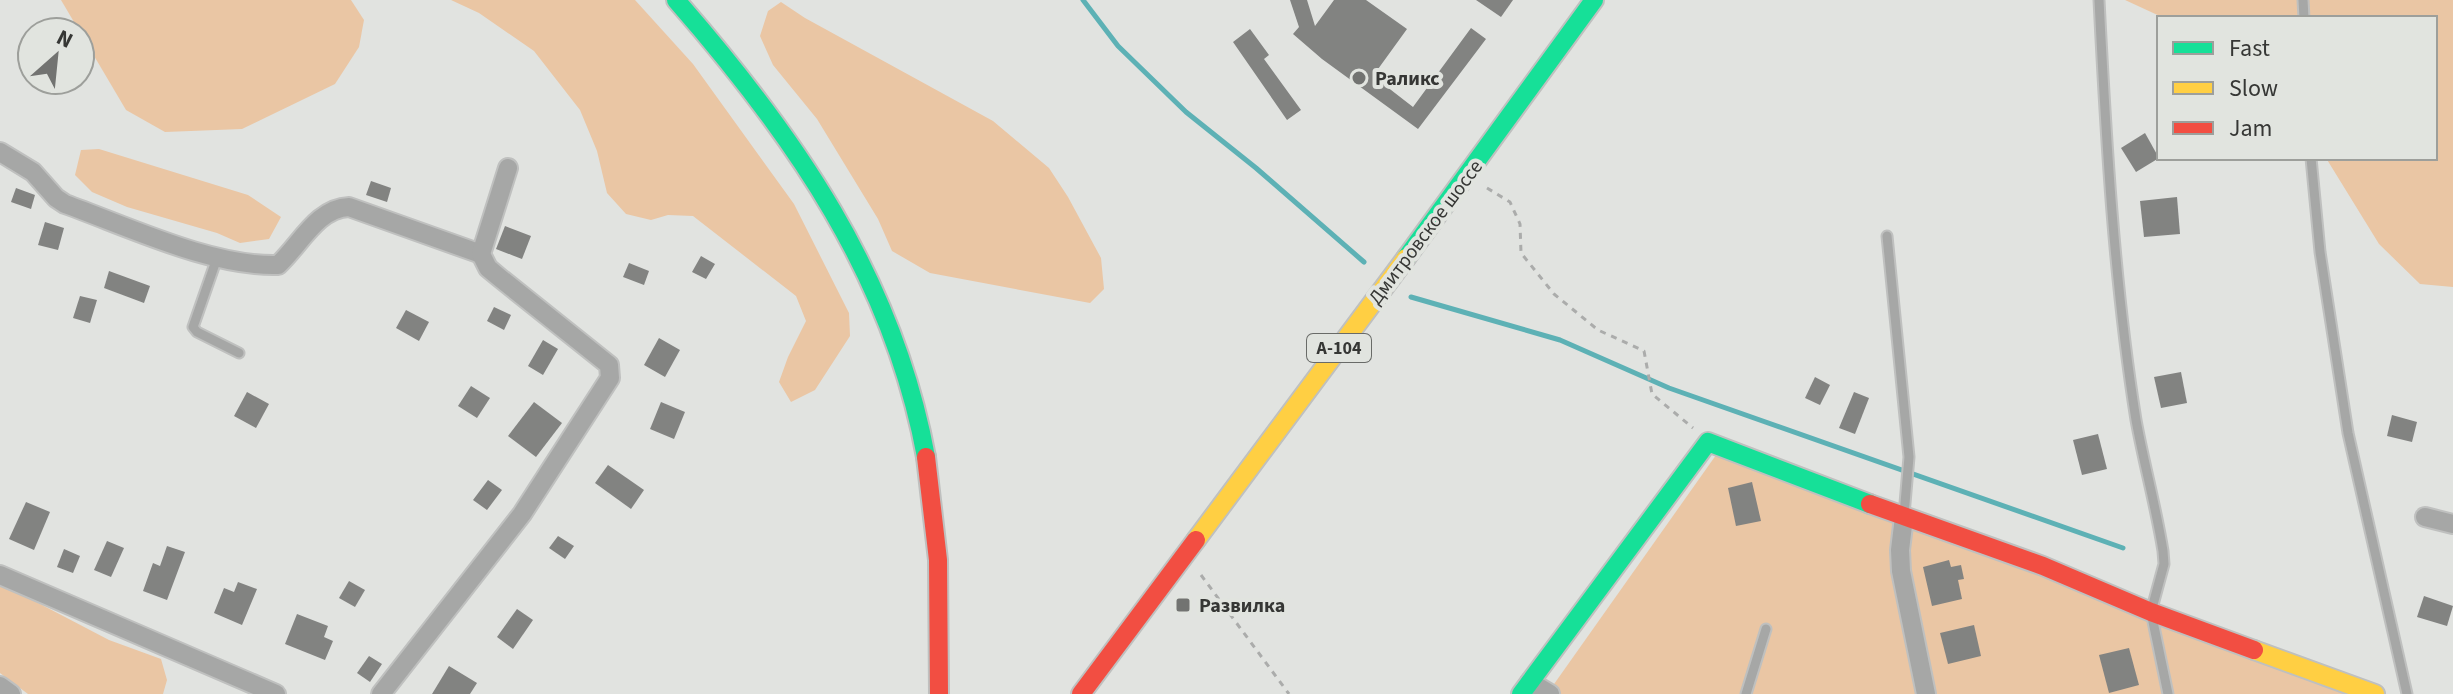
<svg xmlns="http://www.w3.org/2000/svg" width="2453" height="694" font-family="'Source Sans 3',sans-serif">
<style>
.green{fill:#eac6a4}
.lines{fill:none;stroke-linecap:round;stroke-linejoin:round}
.stream{stroke:#5db1b5;stroke-width:5}
.building{fill:#828381}
.lane-casing{stroke:#bfc0bf;stroke-width:13}
.street-casing{stroke:#bfc0bf;stroke-width:22}
.fast-casing{stroke:#bfc0bf;stroke-width:22}
.slow-casing{stroke:#bfc0bf;stroke-width:22}
.jam-casing{stroke:#bfc0bf;stroke-width:22}
.path{stroke:#abacab;stroke-width:3;stroke-dasharray:6 6;stroke-linecap:butt}
.lane{stroke:#a6a7a6;stroke-width:9}
.street{stroke:#a6a7a6;stroke-width:18}
.fast{stroke:#16e098;stroke-width:18}
.slow{stroke:#ffcf43;stroke-width:18}
.jam{stroke:#f24e42;stroke-width:18}
.poi-dot{fill:#727371;stroke:#e1e4df;stroke-width:3}
.labels{text-anchor:middle;stroke-width:8;stroke-linejoin:round;paint-order:stroke}
.shield{fill:#e1e4df;stroke:#696b68;stroke-width:2}
.shield-label{font-size:18px;font-weight:bold;fill:#363735}
.poi-label{font-size:20px;font-weight:bold;fill:#363735;stroke:#e1e4df;text-anchor:start}
.street-label{font-size:20px;fill:#363735;stroke:#e1e4df}
</style>
<rect width="100%" height="100%" fill="#e1e3e0"/>
<g class="green">
<path d="M61 0H351L364 20 359 47 335 84 242 129 165 132 126 110Z"/>
<path d="M451 0H635L693 64 794 204 849 313 850 336 815 390 791 402 779 382 788 357 806 321 796 296 693 216 668 215 651 220 626 214 607 193 597 151 580 110 534 51 479 13Z"/>
<path d="M2125 0H2453V287L2420 284 2379 244 2326 158H2435V18H2164Z"/>
<path d="M781 2 805 18 993 121 1049 168 1068 197 1101 258 1104 289 1090 303 930 273 892 251 878 219 817 119 773 65 760 36 768 11Z"/>
<path d="M99 149 248 195 281 217 269 239 240 243 217 233 127 207 92 192 75 175 81 150Z"/>
<path d="M1721 448 2386 694H1547Z"/>
<path d="M0 583 109 640 161 659 167 680 163 694H28L0 673Z"/>
</g>
<g class="lines">
<g class="stream">
<path d="M1083 0 1118 46 1186 112 1256 168 1364 262"/>
<path d="M1411 297 1560 340 1669 388 2123 548"/>
</g>
</g>
<g class="building">
<path d="M1290 0H1307L1315 26 1334 0H1366L1407 29 1373 76 1413 107 1471 28 1486 39 1418 129 1322 59 1293 34 1299 27Z"/>
<path d="M1476 0H1513L1501 17Z"/>
<path d="M1250 29 1269 55 1264 59 1301 110 1287 120 1233 42Z"/>
<path d="M2145 133 2159 158 2136 172 2121 148Z"/>
<path d="M371 181 391 188 387 202 366 195Z"/>
<path d="M16 188 35 195 31 209 11 202Z"/>
<path d="M2177 197 2180 234 2144 237 2140 201Z"/>
<path d="M45 222 64 228 58 250 38 245Z"/>
<path d="M505 226 531 236 522 259 496 249Z"/>
<path d="M701 256 715 264 706 279 692 272Z"/>
<path d="M629 263 649 271 644 285 623 277Z"/>
<path d="M109 271 150 286 144 303 104 288Z"/>
<path d="M80 296 97 300 90 323 73 318Z"/>
<path d="M494 307 511 315 504 330 487 321Z"/>
<path d="M406 310 429 322 419 341 396 328Z"/>
<path d="M659 338 680 350 665 377 644 365Z"/>
<path d="M543 340 558 349 543 375 528 366Z"/>
<path d="M2181 372 2187 403 2161 408 2154 377Z"/>
<path d="M1815 377 1830 385 1820 405 1805 398Z"/>
<path d="M471 386 490 398 477 418 458 406Z"/>
<path d="M247 392 269 404 256 428 234 416Z"/>
<path d="M1854 392 1869 398 1855 434 1839 428Z"/>
<path d="M534 402 562 423 536 457 508 436Z"/>
<path d="M661 402 685 412 674 439 650 429Z"/>
<path d="M2392 415 2417 422 2412 442 2387 436Z"/>
<path d="M2098 434 2107 469 2082 475 2073 440Z"/>
<path d="M608 465 644 490 631 509 595 483Z"/>
<path d="M488 480 502 490 487 510 473 500Z"/>
<path d="M1752 482 1761 521 1736 526 1728 488Z"/>
<path d="M26 502 50 512 34 550 9 539Z"/>
<path d="M558 536 574 546 565 559 549 548Z"/>
<path d="M107 541 124 548 111 577 94 570Z"/>
<path d="M167 546 185 552 167 600 143 591 153 563 160 566Z"/>
<path d="M64 549 80 556 73 573 57 567Z"/>
<path d="M1949 560 1951 567 1961 565 1964 579 1958 580 1962 599 1932 606 1923 567Z"/>
<path d="M349 581 365 590 355 607 339 598Z"/>
<path d="M238 582 257 589 242 625 214 613 224 588 234 592Z"/>
<path d="M2424 596 2453 606 2447 626 2417 617Z"/>
<path d="M517 609 533 620 513 649 497 637Z"/>
<path d="M297 614 328 626 324 637 333 641 325 660 285 644Z"/>
<path d="M1974 625 1981 656 1948 664 1940 633Z"/>
<path d="M2129 648 2139 685 2109 693 2099 655Z"/>
<path d="M369 656 382 664 370 682 357 673Z"/>
<path d="M449 666 477 683 470 694H432Z"/>
</g>
<g class="lines">
<g class="lane-casing">
<g id="lane">
<path d="M2099 0C2106 139 2114 282 2136 420 2144 464 2156 507 2163 551L2164 564 2151 612 2168 694"/>
<path d="M2303 0 2304 18"/>
<path d="M2311 158 2320 252 2348 433 2407 694"/>
<path d="M1887 236 1909 457 1904 515"/>
<path d="M217 258 193 327 197 332 239 353"/>
<path d="M1746 694 1766 629"/>
</g>
</g>
<g class="street-casing">
<g id="street">
<path d="M0 152 33 172 56 198 65 204C129 227 212 267 278 265 300 245 317 208 349 207L481 254"/>
<path d="M1904 517 1900 550 1901 571 1926 694"/>
<path d="M2425 517 2453 524"/>
<path d="M0 575 276 694"/>
<path d="M1530 682 1550 694"/>
<path d="M0 686 11 694"/>
<path d="M381 694 522 514 610 378 609 365 500 278 488 268 481 254 508 168"/>
</g>
</g>
<g class="fast-casing">
<g id="fast">
<path d="M676 0C794 135 893 277 926 457"/>
<path d="M1406 258 1594 0"/>
<path d="M1521 694 1708 442 1870 504"/>
</g>
</g>
<g class="slow-casing">
<g id="slow">
<path d="M1196 540 1406 258"/>
<path d="M2254 650 2375 694"/>
</g>
</g>
<g class="jam-casing">
<g id="jam">
<path d="M926 457 938 560 939 694"/>
<path d="M1870 504 2043 566 2151 612 2254 650"/>
<path d="M1081 694 1196 540"/>
</g>
</g>
<g class="path">
<path d="M1487 188 1510 202 1520 224 1521 253 1554 294 1598 330 1644 351 1652 394 1693 428"/>
<path d="M1201 575 1289 694"/>
</g>
<use href="#lane" class="lane"/>
<use href="#street" class="street"/>
<use href="#fast" class="fast"/>
<use href="#slow" class="slow"/>
<use href="#jam" class="jam"/>
</g>
<g class="poi-dot">
<circle cx="1359" cy="78" r="8"/>
<rect x="1175" y="597" width="16" height="16" rx="4"/>
</g>
<g class="labels">
<rect class="shield" x="1307" y="334" width="64" height="28" rx="6"/>
<g class="shield-label">
<text x="1339" y="354">А-104</text>
</g>
<g class="poi-label">
<text x="1375" y="85">Раликс</text>
<text x="1199" y="612">Развилка</text>
</g>
<g class="street-label">
<text transform="translate(1425 232) rotate(-53)" y="7">Дмитровское шоссе</text>
</g>
</g>
<rect x="2157" y="16" width="280" height="144" fill="#e1e4df" stroke="#9d9f9b" stroke-width="2"/>
<rect x="2173" y="42" width="40" height="12" fill="#16e098" stroke="#9d9f9b" stroke-width="2"/>
<text x="2229" y="56" font-size="24" fill="#363735">Fast</text>
<rect x="2173" y="82" width="40" height="12" fill="#ffcf43" stroke="#9d9f9b" stroke-width="2"/>
<text x="2229" y="96" font-size="24" fill="#363735">Slow</text>
<rect x="2173" y="122" width="40" height="12" fill="#f24e42" stroke="#9d9f9b" stroke-width="2"/>
<text x="2229" y="136" font-size="24" fill="#363735">Jam</text>
<g transform="translate(56 56) rotate(27)"><circle r="38" fill="#e1e4df" stroke="#9d9f9b" stroke-width="2"/>
<path d="M0-6L14 30L0 20L-14 30Z" fill="#727371"/>
<text y="-12" font-size="22" font-weight="bold" text-anchor="middle" fill="#363735">N</text>
</g>
</svg>
